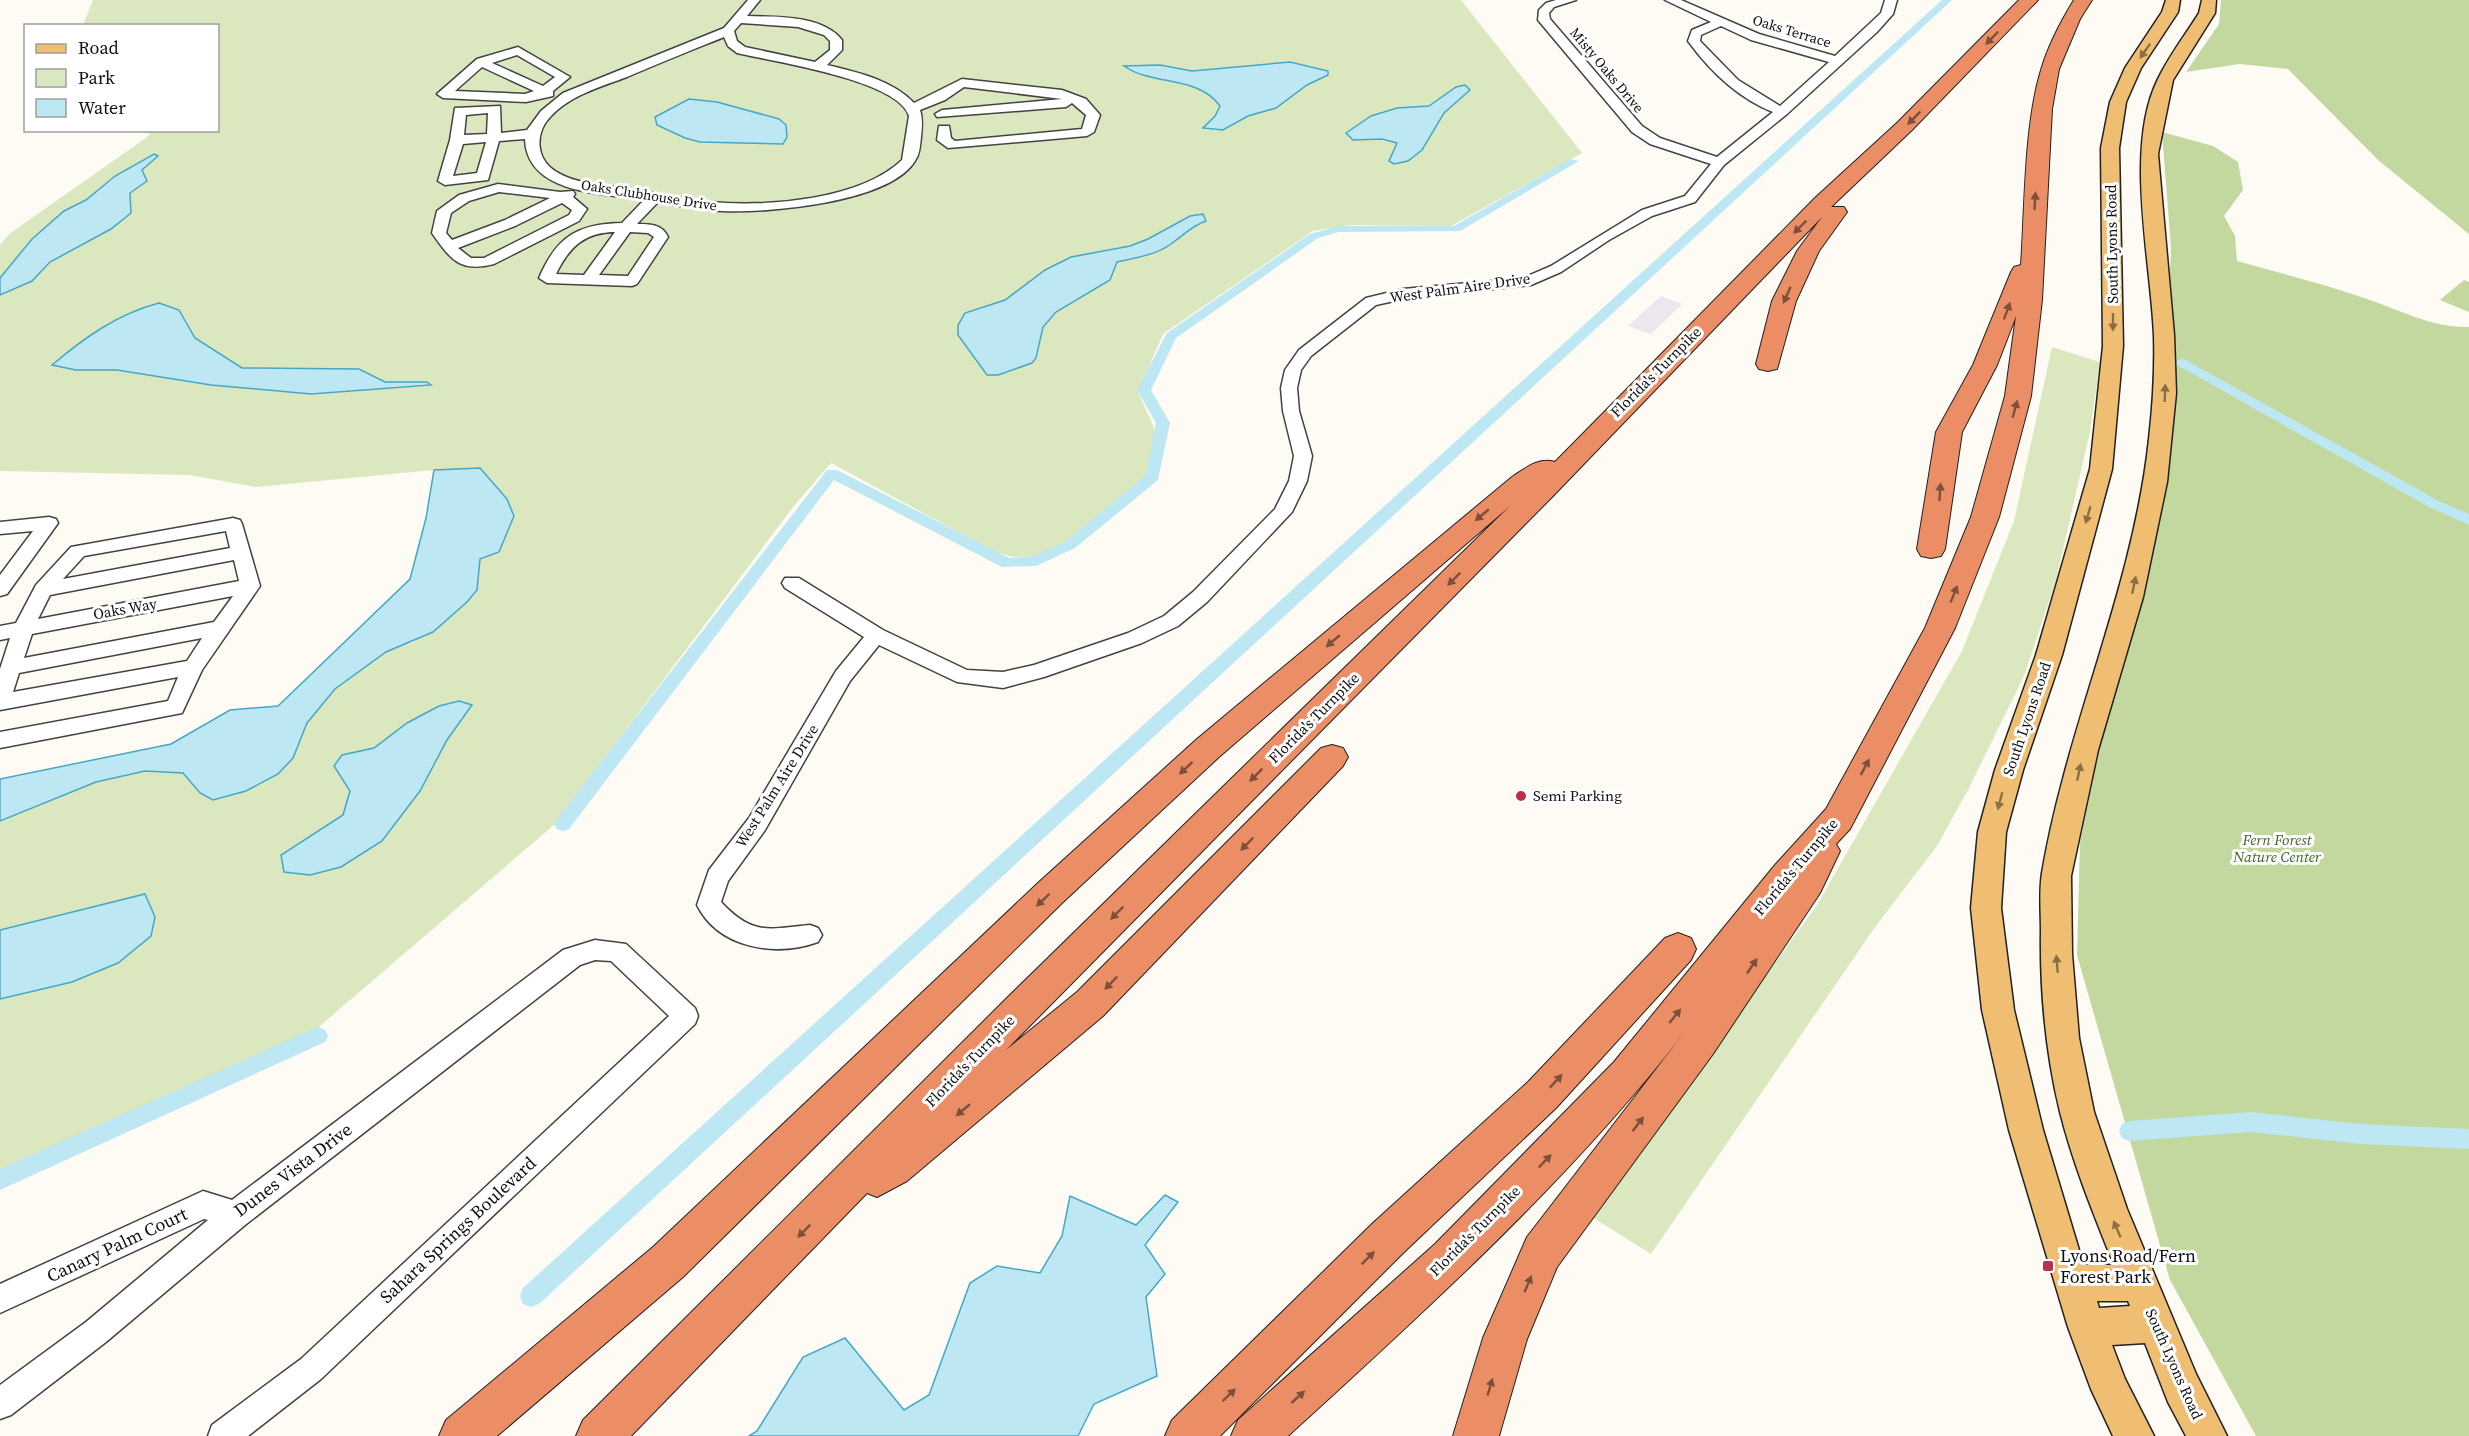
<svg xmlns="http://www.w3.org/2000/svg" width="2469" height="1436" font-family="'Source Serif 4',serif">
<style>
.industrial{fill:#ece6ee}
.green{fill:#dbe8bf}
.forest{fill:#c2d89f}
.water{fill:#bce7f3;stroke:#47a7c6;stroke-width:1.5}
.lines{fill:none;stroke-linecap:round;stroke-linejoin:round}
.canal{fill:#bce7f3;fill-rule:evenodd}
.minor-casing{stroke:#434343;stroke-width:3}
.major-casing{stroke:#212121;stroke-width:3}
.highway-casing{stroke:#212121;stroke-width:2}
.minor{fill:#fff;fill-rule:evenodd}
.major{fill:#f0be73;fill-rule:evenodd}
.highway{fill:#eb8e66;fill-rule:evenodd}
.oneway{fill:#7e4f3b}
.oneway2{fill:#8b7046}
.poi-dot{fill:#b9304c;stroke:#fff;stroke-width:2}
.labels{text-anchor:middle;stroke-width:6;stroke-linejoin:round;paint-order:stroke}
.far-street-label{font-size:14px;fill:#101010;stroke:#fff}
.street-label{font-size:15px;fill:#101010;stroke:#fff}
.poi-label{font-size:15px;fill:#101010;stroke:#fff;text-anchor:start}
.park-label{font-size:15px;font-style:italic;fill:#3c6524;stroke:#fff}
.near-street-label{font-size:18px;fill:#101010;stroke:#fff}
.near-poi-label{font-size:18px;fill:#101010;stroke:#fff;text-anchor:start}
</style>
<rect width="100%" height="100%" fill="#fefbf5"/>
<path class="industrial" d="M1661 296 1682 304 1651 334 1628 326Z"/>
<g class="green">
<path d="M93 0H1461L1582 153 1451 226 1349 225 1313 231 1163 334 1138 392 1156 432 1146 477 1066 543 1038 556 1012 557 995 552 831 463 793 507 555 824 314 1031 0 1170V821L96 782 145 771 183 773 200 793 246 791 278 774 293 758 307 723 335 689 386 652 414 642 477 590 480 559V468L434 470 256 487 189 475 0 471V245L9 234 150 135 146 131 218 130V26L83 25Z"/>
<path d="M2052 347 2100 362 2090 432 2056 580 2024 676 1969 788 1937 846 1875 927 1651 1254 1592 1217 1817 905 1962 651 2014 521Z"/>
</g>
<g class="forest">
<path d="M2221 0H2469V234L2378 160 2288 69 2240 64 2186 72 2219 24Z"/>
<path d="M2162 132 2213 146 2238 162 2243 190 2224 216 2235 236 2237 261C2280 273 2324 284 2367 299 2400 310 2432 328 2469 327V1436H2256L2170 1280 2077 955 2080 843 2131 597 2165 393 2171 248Z"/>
<path d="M2464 280 2469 282V312L2440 300Z"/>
</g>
<g class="water">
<path d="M1290 62 1328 71V75L1307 85 1276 108 1248 116 1223 130 1203 128 1215 116 1220 106C1198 75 1152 86 1124 66L1160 65 1192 71Z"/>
<path d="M1465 85 1470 90 1444 113 1422 150 1408 161 1394 164 1389 161 1397 143 1382 139 1353 140 1346 133 1371 116 1397 108 1429 106 1456 87Z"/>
<path d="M689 99 717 102 779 119 786 125 787 137 783 144 700 142 685 138 657 125 655 117Z"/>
<path d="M154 154 158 156 142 170 147 181 130 193 131 213 111 229 50 262 32 281 0 295V278L32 239 64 211 86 200 115 176Z"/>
<path d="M1203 214 1206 221C1191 226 1183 236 1171 244 1156 255 1135 258 1117 262L1110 280 1056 312 1043 327 1036 358 1032 363 998 375H987L958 335V325L965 313 1005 300 1045 270 1071 257 1130 246 1148 239 1190 216Z"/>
<path d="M159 303 179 310 195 338 242 368 359 369 385 382H427L431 385 311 394 211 385 117 370H76L52 365C84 338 117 314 159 303Z"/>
<path d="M480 468 507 499 514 516 499 552 480 559 477 590 467 602 433 632 386 652 335 689 307 723 293 758 278 774 246 791 213 800 200 793 183 773 145 771 96 782 0 821V779L171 744 230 710 278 706 410 579 426 518 434 470Z"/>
<path d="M459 701 472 705 447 740 420 791 382 841 341 867 310 875 284 872 281 855 343 815 350 791 334 766 342 755 374 748 407 723 439 706Z"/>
<path d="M145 894 155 917 151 936 118 963 72 982 0 999V930Z"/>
<path d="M1165 1195 1178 1202 1145 1245 1165 1274 1146 1297 1157 1376 1094 1404 1078 1436H749L757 1431 803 1357 845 1338 904 1410 929 1395 970 1283 997 1266 1040 1273 1062 1236 1070 1196 1136 1225Z"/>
</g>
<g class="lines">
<g class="canal">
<path d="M1942 0H1952L539 1304 531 1307 523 1304 520 1296 523 1288Z"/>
<path d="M1570 159 1579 161 1460 231 1339 232 1318 238 1176 338 1151 390 1170 423 1158 480 1075 548 1036 566 1002 567 834 480 569 829 563 831 557 829 554 824 557 819 827 470H837L1009 558 1034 556 1065 542 1146 475 1156 423 1137 390 1167 333 1310 234 1339 226H1454Z"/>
<path d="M2182 358 2439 501 2469 514V525L2429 507 2177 365 2176 362Z"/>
<path d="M318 1027 325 1030 328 1036 325 1042 0 1190V1169Z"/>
<path d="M2251 1112 2360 1124 2469 1129V1149L2360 1144 2251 1132 2129 1141 2122 1138 2119 1131 2122 1124 2129 1121Z"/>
</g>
<g class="minor-casing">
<g id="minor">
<path d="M748 0H760L747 16C777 17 822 15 842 40V50L827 65C857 72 892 80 914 103L962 79 1062 90 1086 99 1100 115 1094 132 1087 136 948 148 937 140 939 126H949L951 138 955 141 1082 129 1086 115 1072 103 1066 107 937 117 935 114 942 110 1062 99 964 87 945 100 920 110C923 119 922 128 921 137 920 145 920 153 916 159 893 203 766 213 722 211 700 210 679 206 658 202L637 224C650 224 662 224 668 237L637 284 632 286 547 283 539 278C557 236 578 224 622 223L644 200C604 193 527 195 525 139L499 141 488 180 445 185 438 181 450 140 455 108 500 106 501 133 527 130 541 111 563 93 724 28ZM741 23 798 27 824 35 830 41V50L815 62 745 47 737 41 734 31ZM724 37 728 46 737 53C771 61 899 80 909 116L902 160C860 200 767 207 711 202 683 200 657 193 630 189 605 185 577 185 555 171 535 158 535 132 551 116 571 95 600 87 627 77 659 63 692 50 724 37ZM488 113 487 134 464 135 466 115ZM486 142 477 173 453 176 463 144ZM615 232 584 275 556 274C569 247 585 232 615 232ZM630 232 648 233 654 237 628 276 599 275Z"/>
<path d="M1556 0H1576L1554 7 1549 13 1550 19 1642 126 1660 138 1717 157 1773 112C1738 98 1710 71 1688 41L1692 30 1711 22 1665 0H1681L1759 34 1835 56 1881 13 1885 0H1897L1893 14 1877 32 1787 114 1724 165 1695 202 1652 216 1609 240 1561 272 1531 285 1403 299 1376 305 1311 356 1301 370 1297 388 1299 411 1312 456 1307 481 1292 512 1207 602 1178 626 1142 643 1044 677 1003 688 957 682 879 645 850 681 765 830 728 881 721 902C753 936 768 929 810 925L818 928 822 935 818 942C776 957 719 949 697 905L709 870 749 818 836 671 864 637 785 588 782 583 785 578H799L883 630 967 670 1003 672 1034 665 1128 633 1164 616 1193 592 1275 509 1289 481 1294 456 1283 411 1281 388 1285 370 1299 350 1366 298 1403 289 1523 278 1551 266 1642 210 1685 196 1711 164 1650 144 1632 132 1538 20 1539 10 1546 3ZM1721 26 1751 40 1829 62 1780 106 1738 80 1700 41 1701 35Z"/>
<path d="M518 47 570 77 553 91V96L526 102 443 98 437 94 477 59ZM517 55 555 77 543 86 492 63ZM482 67 534 91 525 94 455 91Z"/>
<path d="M498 184 560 192 573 191 575 194 573 197 587 209 579 221 494 264C460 273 450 259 432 233L437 211 459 195ZM499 192 550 198 505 220 452 240 446 233 451 213 469 201ZM562 203 572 210 569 215 484 258H471L458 248 515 226Z"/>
<path d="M49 517 56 519 58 523 7 594 0 596V575L33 531 0 534V522Z"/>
<path d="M233 518 240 520 242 524 260 586 202 670 182 713 0 748V732L168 701 178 677 0 710V669L10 638 0 640V626L16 623 36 585 71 547ZM226 531 230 548 63 579 84 556ZM234 560 239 581 38 619 50 595ZM233 596 214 622 24 658 32 634ZM202 638 187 661 13 692 19 673Z"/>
<path d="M595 940 626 944 695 1008 698 1016 695 1024 321 1379 248 1436H208L212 1425 301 1359 669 1016 611 961 595 960 580 965 245 1225 106 1342 11 1415 0 1419V1385L86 1322 208 1220 204 1219 0 1313V1284L203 1191 232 1200 563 950Z"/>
</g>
</g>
<g class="major-casing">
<path id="major" d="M2166 0H2180L2178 12 2141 68 2126 102 2119 148 2123 346 2112 469 2062 655 2023 770 2006 832 2001 908 2014 1010 2043 1130 2079 1250 2084 1265H2114C2094 1215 2073 1164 2060 1112 2046 1054 2040 991 2041 931 2041 912 2039 892 2042 873 2067 725 2133 589 2149 439 2153 404 2155 371 2154 336 2151 261 2124 147 2158 79 2169 56 2186 34 2199 13L2202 0H2216L2215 13 2173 80 2158 154 2174 335 2176 393 2167 482 2143 597 2098 750 2071 876 2072 954 2079 1038 2094 1112 2127 1209 2196 1374 2227 1436H2186L2168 1402 2145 1343 2112 1345 2125 1379 2154 1436H2113L2091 1389 2068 1327 2009 1130 1982 1010 1971 908 1978 832 1995 770 2036 655 2090 469 2103 346 2101 148 2110 102 2125 68 2162 12ZM2097 1301H2128L2130 1306 2099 1308Z"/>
</g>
<g class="highway-casing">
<g id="highway">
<path d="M2019 0H2038L1912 130 1831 207H1844L1847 212 1819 251 1796 301 1777 369 1768 371 1759 369 1756 364 1772 301 1797 251 1822 217 1551 498 1006 1050 1077 992 1321 748 1332 745 1343 748 1348 757 1343 766 1103 1016 907 1181 877 1197 867 1193 631 1436H576L583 1420 1008 997 1510 506 1219 757 1062 903 683 1277 497 1436H439L446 1420 653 1247 1038 883 1197 739 1512 477C1526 468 1538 457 1555 462L1815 198 1898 122Z"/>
<path d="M2074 0H2092L2080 19 2059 69 2052 109 2042 300 2031 396 1999 517 1955 628 1850 829 1836 844 1840 851 1820 893 1713 1054 1557 1267 1527 1339 1499 1436H1453L1483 1338 1527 1237 1684 1033C1568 1182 1427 1309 1288 1436H1231L1238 1420 1435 1244 1614 1062 1775 865 1826 809 1925 628 1971 517 2005 396 2016 316 1997 365 1962 432 1945 549 1941 556 1931 558 1921 556 1917 549 1936 432 1973 365 2011 272 2014 267 2021 265C2025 206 2024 126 2041 70 2048 46 2061 21 2074 0Z"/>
<path d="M1678 933 1691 938 1696 949 1691 960 1556 1108 1402 1254 1220 1436H1165L1172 1420 1372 1224 1528 1082 1665 938Z"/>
</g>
</g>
<use href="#minor" class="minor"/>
<use href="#major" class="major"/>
<use href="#highway" class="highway"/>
</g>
<defs><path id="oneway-solid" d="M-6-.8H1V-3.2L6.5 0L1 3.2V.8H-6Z" transform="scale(1.5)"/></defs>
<g class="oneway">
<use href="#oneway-solid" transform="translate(1992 38) rotate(134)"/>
<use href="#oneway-solid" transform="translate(1914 118) rotate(135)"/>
<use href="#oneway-solid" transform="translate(2035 201) rotate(-87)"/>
<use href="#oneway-solid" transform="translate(1800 227) rotate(135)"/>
<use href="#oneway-solid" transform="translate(1787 295) rotate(114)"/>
<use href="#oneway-solid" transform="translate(2007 311) rotate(-70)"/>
<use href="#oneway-solid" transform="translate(2015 409) rotate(-75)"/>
<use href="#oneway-solid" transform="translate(1940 492) rotate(-86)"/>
<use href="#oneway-solid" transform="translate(1482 515) rotate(140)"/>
<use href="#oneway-solid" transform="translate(1454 579) rotate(135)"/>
<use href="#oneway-solid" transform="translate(1954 594) rotate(-68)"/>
<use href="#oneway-solid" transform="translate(1333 641) rotate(139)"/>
<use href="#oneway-solid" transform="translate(1865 767) rotate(-62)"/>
<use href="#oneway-solid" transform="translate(1186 768) rotate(137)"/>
<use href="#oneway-solid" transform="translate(1256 775) rotate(135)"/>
<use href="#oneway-solid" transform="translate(1247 844) rotate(134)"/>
<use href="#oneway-solid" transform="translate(1043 900) rotate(136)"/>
<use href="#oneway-solid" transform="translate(1117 913) rotate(135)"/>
<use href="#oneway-solid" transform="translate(1752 966) rotate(-56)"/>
<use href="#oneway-solid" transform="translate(1111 983) rotate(134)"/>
<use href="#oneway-solid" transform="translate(1675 1016) rotate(-51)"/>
<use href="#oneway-solid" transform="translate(1556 1081) rotate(-47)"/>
<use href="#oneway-solid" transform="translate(963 1110) rotate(140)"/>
<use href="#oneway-solid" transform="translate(1638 1124) rotate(-53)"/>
<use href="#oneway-solid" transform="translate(1545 1161) rotate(-46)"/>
<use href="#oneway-solid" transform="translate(804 1231) rotate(135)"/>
<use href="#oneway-solid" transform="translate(1368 1258) rotate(-45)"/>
<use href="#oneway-solid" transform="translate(1528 1284) rotate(-67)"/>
<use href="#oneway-solid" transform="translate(1490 1387) rotate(-74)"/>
<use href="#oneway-solid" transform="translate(1229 1395) rotate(-44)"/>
<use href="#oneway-solid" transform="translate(1298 1397) rotate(-42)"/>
</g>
<g class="oneway2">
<use href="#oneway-solid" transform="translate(2145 51) rotate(125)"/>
<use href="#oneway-solid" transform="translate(2113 322) rotate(90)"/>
<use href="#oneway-solid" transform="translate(2165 393) rotate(-88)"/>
<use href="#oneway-solid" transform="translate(2088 515) rotate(106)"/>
<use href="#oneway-solid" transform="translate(2134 585) rotate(-78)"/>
<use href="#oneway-solid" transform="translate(2079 772) rotate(-78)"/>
<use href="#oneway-solid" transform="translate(2000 801) rotate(105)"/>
<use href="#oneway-solid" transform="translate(2057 964) rotate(-95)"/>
<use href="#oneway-solid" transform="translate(2117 1229) rotate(-113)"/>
</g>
<g class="poi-dot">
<circle cx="1521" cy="796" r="6"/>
<rect x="2042" y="1260" width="12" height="12" rx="3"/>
</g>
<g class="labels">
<g class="far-street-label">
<text transform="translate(1792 31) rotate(17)" y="5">Oaks Terrace</text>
<text transform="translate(1607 70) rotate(50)" y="5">Misty Oaks Drive</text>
<text transform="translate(649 195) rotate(9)" y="5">Oaks Clubhouse Drive</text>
</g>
<g class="street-label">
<text transform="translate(2112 244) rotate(-91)" y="5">South Lyons Road</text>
<text transform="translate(1460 288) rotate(-8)" y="5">West Palm Aire Drive</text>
<text transform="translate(1656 372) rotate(-45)" y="5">Florida's Turnpike</text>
<text transform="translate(125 609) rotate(-10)" y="5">Oaks Way</text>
<text transform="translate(1314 718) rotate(-45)" y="5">Florida's Turnpike</text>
<text transform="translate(2027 719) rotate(-71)" y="5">South Lyons Road</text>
<text transform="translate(777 786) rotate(-58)" y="5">West Palm Aire Drive</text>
<text transform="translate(1796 867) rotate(-50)" y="5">Florida's Turnpike</text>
<text transform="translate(970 1061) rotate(-46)" y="5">Florida's Turnpike</text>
<text transform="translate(1475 1231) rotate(-45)" y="5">Florida's Turnpike</text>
<text transform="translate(2174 1364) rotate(66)" y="5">South Lyons Road</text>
</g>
<g class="poi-label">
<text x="1533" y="801">Semi Parking</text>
</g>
<g class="park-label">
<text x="2277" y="845">Fern Forest<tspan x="2277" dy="17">Nature Center</tspan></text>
</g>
<g class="near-street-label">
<text transform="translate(293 1170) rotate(-37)" y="6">Dunes Vista Drive</text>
<text transform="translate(458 1230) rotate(-43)" y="6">Sahara Springs Boulevard</text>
<text transform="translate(117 1245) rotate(-25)" y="6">Canary Palm Court</text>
</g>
<g class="near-poi-label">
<text x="2060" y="1262">Lyons Road/Fern<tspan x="2060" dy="21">Forest Park</tspan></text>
</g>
</g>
<rect x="24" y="24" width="195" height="108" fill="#ffffff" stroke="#9f9f9f" stroke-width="1.5"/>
<rect x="36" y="44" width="30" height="9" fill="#f0be73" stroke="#9f9f9f" stroke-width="1.5"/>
<text x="78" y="54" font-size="18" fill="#101010">Road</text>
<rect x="36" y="69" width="30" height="18" fill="#dbe8bf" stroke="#9f9f9f" stroke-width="1.5"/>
<text x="78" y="84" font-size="18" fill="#101010">Park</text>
<rect x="36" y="99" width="30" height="18" fill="#bce7f3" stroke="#9f9f9f" stroke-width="1.5"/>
<text x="78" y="114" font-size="18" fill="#101010">Water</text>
</svg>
